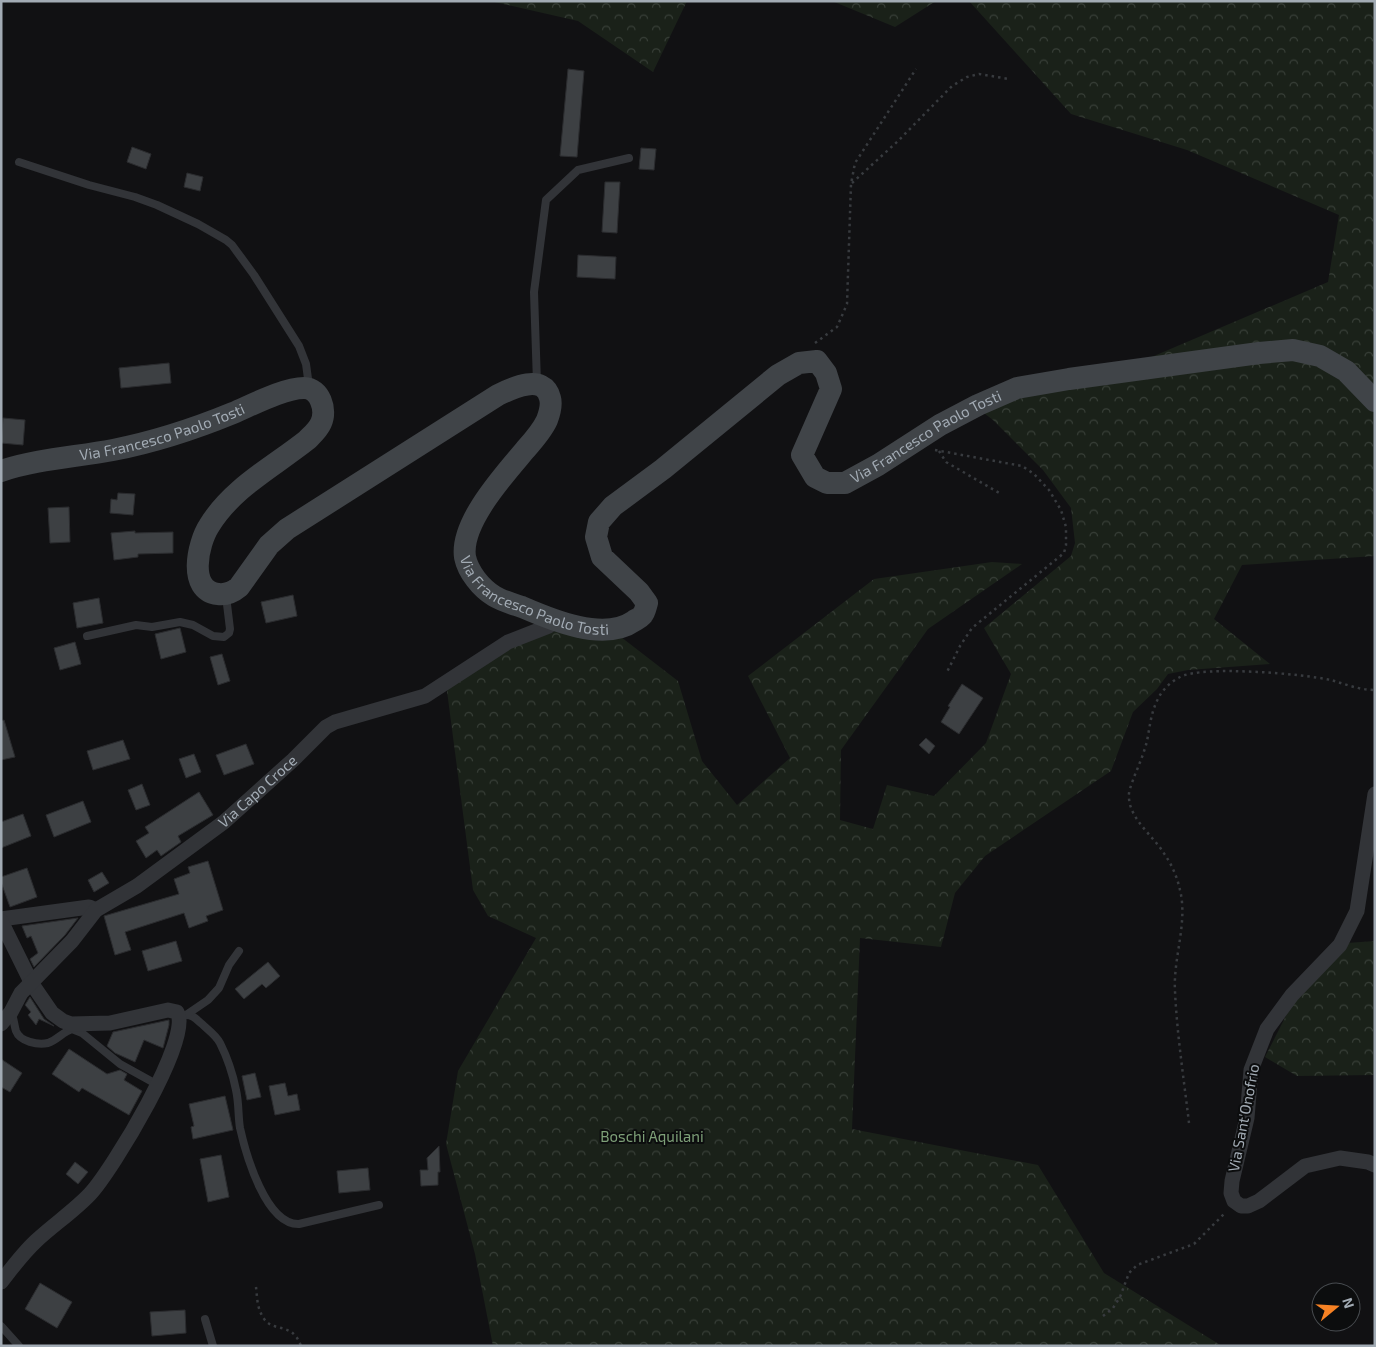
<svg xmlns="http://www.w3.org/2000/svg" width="1376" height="1347" font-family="'Exo 2',sans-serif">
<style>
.forest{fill:url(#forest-crowns)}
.building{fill:#3d4043;stroke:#2b2c2f}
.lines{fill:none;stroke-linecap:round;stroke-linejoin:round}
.path{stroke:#383b3f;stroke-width:2.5;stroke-dasharray:2.5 4;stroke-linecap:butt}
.service{stroke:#323438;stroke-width:8}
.minor{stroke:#323438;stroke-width:15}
.secondary{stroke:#404448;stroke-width:22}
.labels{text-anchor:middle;stroke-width:4;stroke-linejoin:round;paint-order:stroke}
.street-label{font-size:15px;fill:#a2abb4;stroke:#0c0d0e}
.park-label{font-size:15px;fill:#7ea078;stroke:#0c0d0e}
</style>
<defs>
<pattern id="forest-crowns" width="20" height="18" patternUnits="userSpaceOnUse" patternTransform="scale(1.25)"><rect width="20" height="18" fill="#1a2119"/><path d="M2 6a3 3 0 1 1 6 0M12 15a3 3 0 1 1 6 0" fill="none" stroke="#383f38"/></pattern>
</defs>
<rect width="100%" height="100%" fill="#111113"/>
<g class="forest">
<path d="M490 1H687L653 72 578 21Z"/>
<path d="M832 1H936L895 27Z"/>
<path d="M969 1H1375V556L1242 565 1214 619 1270 664 1188 670 1168 674 1157 689 1133 712 1111 771 985 856 955 893 941 947 860 938 852 1129 1038 1165 1104 1273 1222 1346H493L475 1254 446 1144 458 1071 536 938 488 916 473 890 447 691 454 677 541 630 621 637 678 681 702 761 737 805 790 758 748 676 874 579 992 562 1022 564 928 629 841 750 840 820 873 829 887 785 934 796 986 743 1011 674 984 628 1071 556 1075 543 1071 508 1043 470 993 420 980 410 1121 370 1328 282 1339 215 1187 150 1071 114Z"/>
<path d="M1375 941V1075L1297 1076 1265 1057 1295 998 1347 943Z"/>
</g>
<g class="building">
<path d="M568 69 584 71 577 157 560 156Z"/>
<path d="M132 147 151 154 146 169 127 162Z"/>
<path d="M641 148 656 149 654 170 639 169Z"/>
<path d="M187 173 203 177 200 191 184 187Z"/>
<path d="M605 182H620L617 233 602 232Z"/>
<path d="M578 255 616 257 615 279 577 277Z"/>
<path d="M169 363 171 383 121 388 119 368Z"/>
<path d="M3 418 25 420 23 445 1 443Z"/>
<path d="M118 493 135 494 133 515 110 513 111 499 117 500Z"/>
<path d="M69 507 70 542 50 543 48 508Z"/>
<path d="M135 531V533L173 532V553L138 554V557L114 560 111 533Z"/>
<path d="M293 595 297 616 266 623 261 602Z"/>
<path d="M99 598 103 623 77 628 73 603Z"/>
<path d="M180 628 186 652 161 659 155 634Z"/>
<path d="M75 642 81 664 60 670 54 648Z"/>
<path d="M222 654 230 681 218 685 210 657Z"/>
<path d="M962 684 983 698 959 734 941 722 950 707 948 706Z"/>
<path d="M4 720 15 757 1 760V721Z"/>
<path d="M926 738 935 746 929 754 919 745Z"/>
<path d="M123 740 130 759 93 770 87 751Z"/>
<path d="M246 744 254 764 224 775 216 755Z"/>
<path d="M194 754 201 772 186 778 179 759Z"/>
<path d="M142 784 150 805 136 810 128 790Z"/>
<path d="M199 792 213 815 178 836 181 842 161 856 157 850 146 858 136 841 149 833 145 827Z"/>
<path d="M83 801 91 822 54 837 46 815Z"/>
<path d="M23 814 31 836 1 848V822Z"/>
<path d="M208 861 223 910 206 916 208 921 189 928 184 913 125 932 131 950 115 955 104 916 179 894 174 879 190 873 188 867Z"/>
<path d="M27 868 37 897 10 907 1 882V877Z"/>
<path d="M102 872 109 883 94 892 88 880Z"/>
<path d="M78 918 65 935 34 967 30 959 38 953 31 936 27 938 22 926Z"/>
<path d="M176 941 182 961 148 971 142 951Z"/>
<path d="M268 962 280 976 266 988 262 984 244 999 235 989Z"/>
<path d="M30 997 44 1019 54 1026 39 1019 36 1025 28 1015 31 1012 25 1005Z"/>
<path d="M169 1020V1025L163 1048 144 1040 135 1062 115 1053 107 1046 113 1032Z"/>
<path d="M69 1049 107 1074 120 1070 127 1074 124 1080 142 1091 129 1115 82 1088 79 1092 52 1074Z"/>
<path d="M1 1059 22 1073 10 1092 1 1087Z"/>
<path d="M255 1073 261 1097 247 1100 242 1076Z"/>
<path d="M285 1083 288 1096 297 1094 300 1110 275 1115 269 1086Z"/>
<path d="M225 1096 233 1130 193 1139 191 1127 194 1126 189 1104Z"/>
<path d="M439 1146 440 1172H438V1185L421 1186 420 1170H428L427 1158Z"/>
<path d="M221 1155 229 1197 208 1202 200 1159Z"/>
<path d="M75 1162 88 1172 78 1184 66 1174Z"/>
<path d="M368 1168 370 1190 339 1193 337 1171Z"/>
<path d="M40 1283 72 1302 57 1328 25 1309Z"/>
<path d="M185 1310 186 1333 152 1336 150 1312Z"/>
</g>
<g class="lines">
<g class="path">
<path d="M852 183 898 141 952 86 967 77 979 74 1009 79"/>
<path d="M815 343 837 327 847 304 851 184 855 163 916 69"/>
<path d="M935 450 1022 466 1034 474 1049 490 1061 510 1066 527V545L1064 553 972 628 960 646 946 674"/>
<path d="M939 451 946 462 1001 494"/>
<path d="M1189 1123C1184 1080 1177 1035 1175 991 1173 958 1188 923 1180 890 1177 876 1171 863 1163 852 1153 836 1130 819 1129 798 1128 791 1132 784 1134 777 1139 765 1144 753 1147 741 1150 726 1151 711 1159 697 1163 689 1172 681 1180 677 1203 665 1303 674 1331 680 1345 684 1359 690 1375 690"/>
<path d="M256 1287C257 1295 257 1304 260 1311 269 1337 291 1318 301 1346"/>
<path d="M1103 1316 1113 1308 1120 1297 1129 1273 1137 1265 1194 1244 1226 1212"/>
</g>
<g class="service">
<path d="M19 162 89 185 135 197 157 205 198 224 226 240 232 245 254 275 299 346 306 364 309 386"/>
<path d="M537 383 534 292 546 200 578 170 629 158"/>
<path d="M87 636 136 625 152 627 180 622 193 625 213 636 224 637 229 633 230 629 226 596"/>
<path d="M11 1012C14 1018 14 1025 16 1031 20 1042 38 1045 48 1043 57 1040 63 1032 72 1029L82 1033 120 1064 158 1085"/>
<path d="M186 1015C193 1015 196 1019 202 1024 208 1030 216 1035 220 1043 227 1057 233 1075 236 1090 239 1103 238 1116 240 1128 246 1155 266 1225 299 1224L379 1205"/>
<path d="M186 1015 208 1000 219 988 229 965 239 951"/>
<path d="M205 1319 213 1346"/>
<path d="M1 1326 19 1346"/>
</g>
<g class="minor">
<path d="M1375 794 1357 911 1340 945 1292 995 1267 1029 1251 1070 1247 1118 1232 1181 1231 1193 1234 1201 1241 1206H1248L1259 1201 1305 1166 1340 1158 1368 1162 1375 1165"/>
<path d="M1 919 89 907 96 910"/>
<path d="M1 921 32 984 52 1013 63 1021 71 1024 110 1023 168 1010 177 1012C194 1036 111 1172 90 1194 74 1211 53 1225 36 1241 23 1253 12 1268 1 1282"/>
<path id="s1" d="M1 1024 11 1012 21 993 72 941 96 910 137 886 224 822 293 760 326 727 335 722 425 696 508 642 549 626 551 620"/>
</g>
<path class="secondary" id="s2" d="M1 471C37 459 76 457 113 450 154 442 194 429 233 413 252 405 284 388 304 388 320 388 327 410 321 423 318 430 312 435 307 440 273 467 232 488 209 526 198 543 187 591 218 594 226 595 233 592 239 587L269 545 287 529 498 395C512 388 544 373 550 398 552 405 550 412 547 420 542 431 533 441 525 450 504 475 460 523 465 557 468 572 481 588 494 596 502 601 513 604 522 607 552 620 604 642 634 621 637 619 642 617 643 614 645 612 646 606 647 603L639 592 602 557 596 537 599 522 613 506 663 469 778 375 799 363 817 361 826 373 831 389 802 455 815 477 827 483H845L878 465 940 425 978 405 1017 388 1069 379 1259 353 1293 350 1320 356 1346 371 1375 401"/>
</g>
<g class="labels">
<g class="street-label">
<text dy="5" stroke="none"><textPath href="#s2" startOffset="166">Via Francesco Paolo Tosti</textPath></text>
<text dy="5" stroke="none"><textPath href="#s2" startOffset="2039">Via Francesco Paolo Tosti</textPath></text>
<text dy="5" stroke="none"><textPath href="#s2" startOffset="1274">Via Francesco Paolo Tosti</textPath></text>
<text dy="5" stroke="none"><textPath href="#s1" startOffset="350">Via Capo Croce</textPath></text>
<text transform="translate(1244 1118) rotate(-79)" y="5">Via Sant'Onofrio</text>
</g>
<g class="park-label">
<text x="652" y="1142">Boschi Aquilani</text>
</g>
</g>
<rect width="1376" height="1347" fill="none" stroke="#a2abb4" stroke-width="5"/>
<g transform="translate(1336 1307) rotate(72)"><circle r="24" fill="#0c0d0e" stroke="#484c50"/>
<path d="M0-4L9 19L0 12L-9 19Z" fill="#f78224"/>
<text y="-8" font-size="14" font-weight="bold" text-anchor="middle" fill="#a2abb4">N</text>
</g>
</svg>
